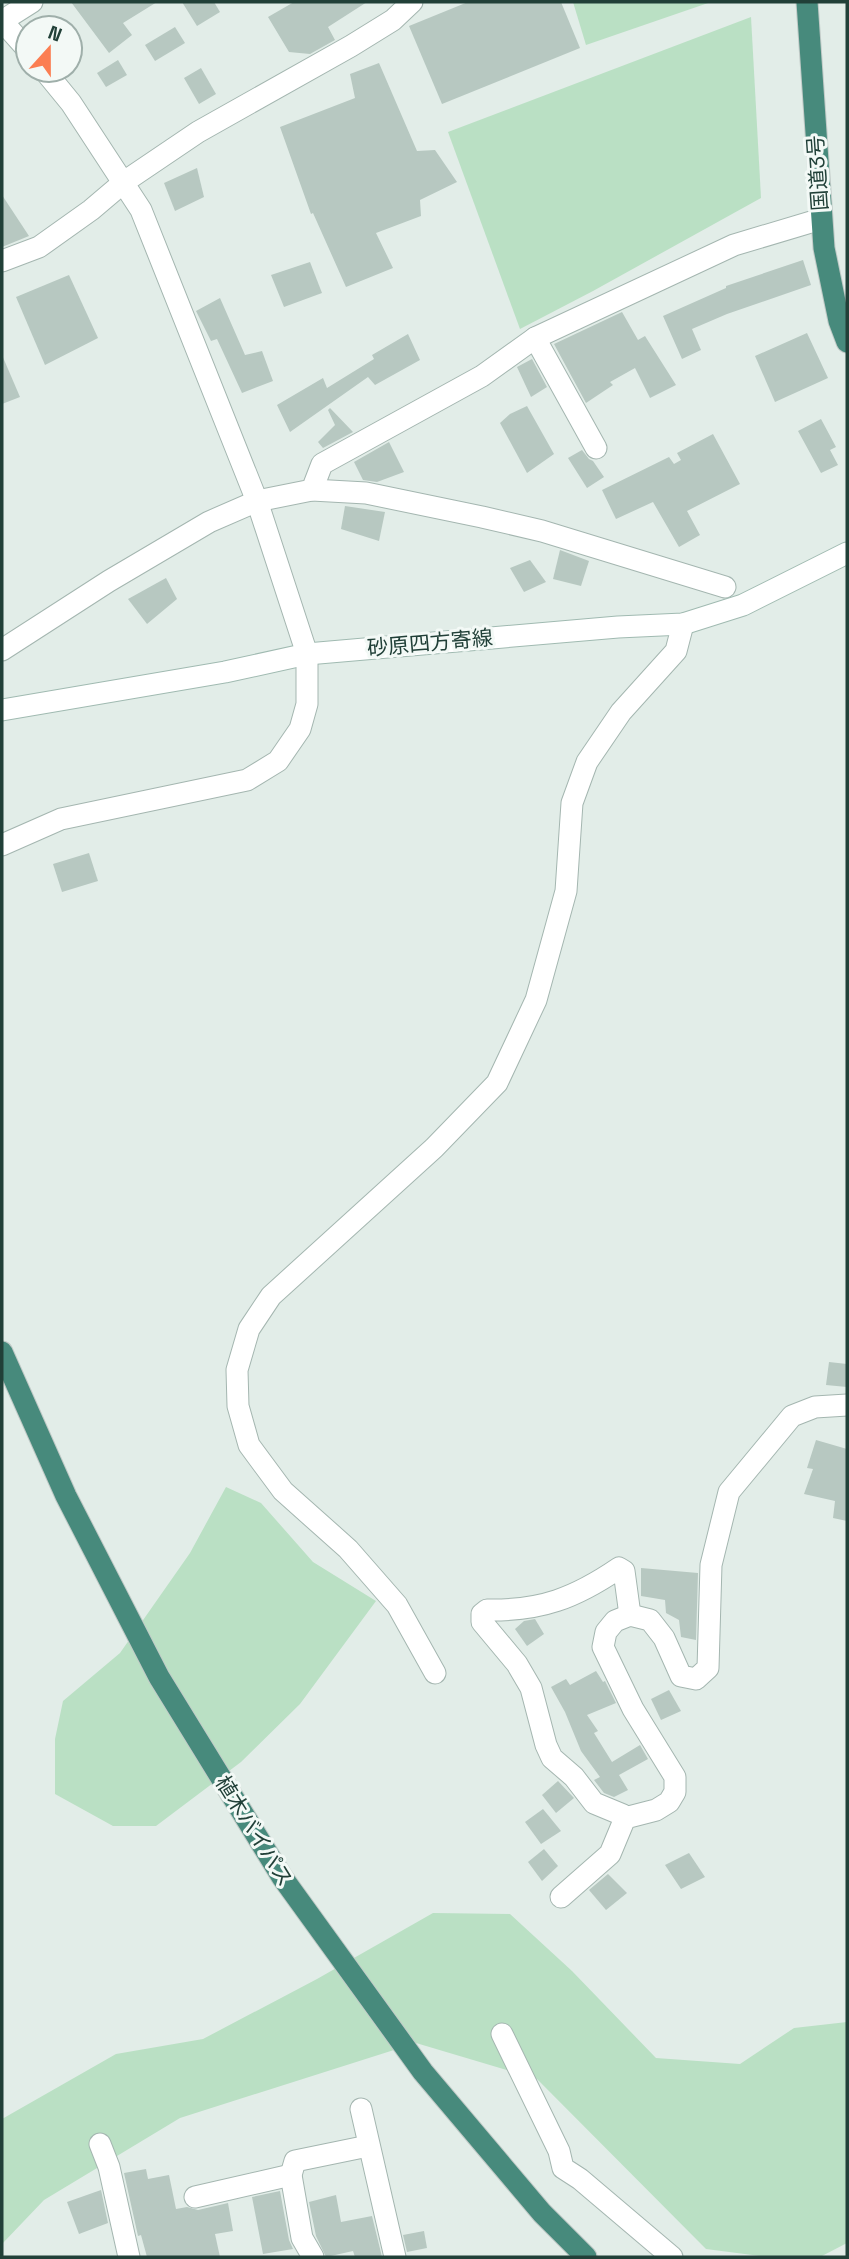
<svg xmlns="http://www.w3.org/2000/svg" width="849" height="2259" font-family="'Space Grotesk','Noto Sans JP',sans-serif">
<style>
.green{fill:#bae0c4}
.building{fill:#b7c8c1}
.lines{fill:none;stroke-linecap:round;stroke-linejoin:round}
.minor-casing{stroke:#a4b6b0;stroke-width:23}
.tertiary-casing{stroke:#a4b6b0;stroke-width:23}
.secondary-casing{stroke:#a0bab1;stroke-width:23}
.trunk-casing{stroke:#c1cac7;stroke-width:23}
.minor{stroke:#fff;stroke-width:21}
.tertiary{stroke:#fff;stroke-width:21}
.secondary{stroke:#fff;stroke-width:21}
.trunk{stroke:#478a7c;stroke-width:21}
.labels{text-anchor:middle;stroke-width:6;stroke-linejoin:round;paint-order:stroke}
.street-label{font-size:21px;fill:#214038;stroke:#f3f9f6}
</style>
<rect width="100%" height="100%" fill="#e2ede8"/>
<g class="green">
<path d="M573 2H711L586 45Z"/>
<path d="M751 17 761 198 593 291 520 329 448 132Z"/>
<path d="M226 1487 261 1503 313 1562 376 1601 300 1704 241 1762 156 1826H113L55 1794V1739L63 1701 120 1653 190 1553Z"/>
<path d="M433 1913 510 1914 572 1971 656 2058 740 2064 794 2028 847 2022V2243L820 2257H768L706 2249 537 2079 416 2043 180 2118 44 2200 2 2244V2119L116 2054 203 2039 317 1979Z"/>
</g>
<g class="building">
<path d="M71 2H157L123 23 132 35 109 53Z"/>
<path d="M182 2H214L220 12 197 26Z"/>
<path d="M294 2H367L328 27 335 40 310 54 289 52 268 17Z"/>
<path d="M468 2H561L580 48 442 104 409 26Z"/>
<path d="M175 27 185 43 155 61 145 45Z"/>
<path d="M118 60 127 75 106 87 97 73Z"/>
<path d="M379 63 417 151 435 150 457 182 420 200 421 216 376 233 393 268 346 287 313 213 311 214 280 127 355 98 350 74Z"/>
<path d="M201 68 216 94 199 104 184 78Z"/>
<path d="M197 168 204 197 175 211 164 183Z"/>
<path d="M2 195 29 236 2 247Z"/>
<path d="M803 260 811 285 727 314 692 329 701 350 682 359 663 316 726 288V286Z"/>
<path d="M310 262 322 293 284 307 271 275Z"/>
<path d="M69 275 98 338 45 365 16 297Z"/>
<path d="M220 298 245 355 262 351 273 381 242 393 217 339 211 341 196 311Z"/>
<path d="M622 312 638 340 645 336 676 385 650 398 635 368 610 382 613 385 586 403 554 344Z"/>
<path d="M807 333 828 378 775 402 755 356Z"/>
<path d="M408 334 420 360 375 385 368 377 290 432 277 405 323 378 327 388 374 359 372 355Z"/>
<path d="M2 355 20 397 2 404Z"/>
<path d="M532 359 547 387 531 397 517 367Z"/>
<path d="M527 406 554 454 527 473 500 423 510 414Z"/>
<path d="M330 408 353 432 323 448 318 442 335 425 328 410Z"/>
<path d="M821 419 836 447 830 450 838 465 821 473 798 431Z"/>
<path d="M713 434 740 484 687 511 700 535 679 547 653 502 616 519 602 490 669 457 674 464 681 460 677 453Z"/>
<path d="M389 442 404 472 377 482 363 480 354 462Z"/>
<path d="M582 450 589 459 593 461 604 477 587 488 568 458Z"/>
<path d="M345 506 385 512 379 541 341 529Z"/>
<path d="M560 550 589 561 581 586 553 579Z"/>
<path d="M530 560 546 582 524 592 510 568Z"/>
<path d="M166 578 177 599 147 624 128 599Z"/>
<path d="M89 853 98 881 62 892 53 864Z"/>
<path d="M829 1362 847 1364V1387L826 1385Z"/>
<path d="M816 1440 847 1449V1521L833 1518 835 1501 804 1494 813 1469 807 1468Z"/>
<path d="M641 1568 698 1573 696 1640 681 1637 679 1620 666 1613 665 1600 641 1596Z"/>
<path d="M535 1619 544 1634 527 1646 515 1629 524 1621Z"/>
<path d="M596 1671 603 1682 605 1681 616 1703 587 1715 598 1731 594 1733 612 1762 640 1745 648 1759 619 1775 628 1790 614 1797 604 1793 594 1780 600 1777 581 1751 565 1712 551 1687 566 1679 570 1685Z"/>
<path d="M669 1690 681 1711 661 1720 651 1699Z"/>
<path d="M558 1781 574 1798 556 1813 542 1795Z"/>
<path d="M543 1809 561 1831 541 1844 525 1822Z"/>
<path d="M544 1849 558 1866 542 1881 528 1862Z"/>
<path d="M689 1853 705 1877 681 1889 665 1865Z"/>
<path d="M608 1874 627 1893 606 1910 589 1890Z"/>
<path d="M146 2169 148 2179 169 2175 176 2209 187 2207 198 2210 228 2203 233 2231 215 2234 220 2257H147L141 2235 138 2236 124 2173Z"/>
<path d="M101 2190 108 2223 79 2234 67 2202Z"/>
<path d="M280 2191 289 2240 293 2249 263 2254 252 2197Z"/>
<path d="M336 2195 341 2222 372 2216 382 2257H355L353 2251 326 2257 316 2236 309 2202Z"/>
<path d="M424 2231 427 2248 407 2252 403 2235Z"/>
</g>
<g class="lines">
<g class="minor-casing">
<g id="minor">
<path d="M2 21 32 2"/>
<path d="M2 261 39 247 91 210 124 182 198 132 351 46 393 20 412 2"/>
<path d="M535 338 596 448"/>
<path d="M312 490 366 493 482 517 542 531 725 587"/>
<path d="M2 650 109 581 209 522 257 501 312 490 322 464 482 376 535 338 734 245 821 219"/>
<path d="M2 845 61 819 247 780 278 761 300 729 307 704V654"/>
<path d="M435 1673 397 1605 348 1549 283 1491 249 1445 238 1406 237 1370 249 1329 271 1296 434 1148 497 1083 536 1000 566 891 572 803 587 762 621 712 676 651 683 624"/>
<path d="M625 1818 623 1815 594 1803 574 1777 552 1758 546 1745 531 1688 517 1664 482 1622V1614L487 1610C541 1611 575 1598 619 1568L624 1571 630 1615"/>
<path d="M561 1897 610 1854 625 1818 656 1810 669 1802 675 1792V1777L633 1709 603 1647 606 1632 615 1621 630 1615 650 1620 664 1638 681 1676 696 1679 708 1668 711 1565 729 1492 792 1416 815 1407 847 1405"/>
<path d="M502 2034 559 2151 563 2168 580 2179 672 2257"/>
<path d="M361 2109 395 2257"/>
<path d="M100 2144 109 2167 129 2257"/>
<path d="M195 2197 291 2175"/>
<path d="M313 2257 302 2238 291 2175 295 2161 368 2146"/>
</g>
</g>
<g class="tertiary-casing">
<g id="tertiary">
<path d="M2 21 28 50"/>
<path d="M44 70 71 103 141 210 257 501 307 654"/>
</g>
</g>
<g class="secondary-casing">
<path id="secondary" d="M2 710 225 672 307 654 618 627 683 624 743 605 847 553"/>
</g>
<g class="trunk-casing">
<g id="trunk">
<path d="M807 2 824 248 839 321 847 342"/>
<path d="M2 1352 66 1496 159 1677 282 1877 423 2072 542 2213 586 2257"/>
</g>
</g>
<use href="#minor" class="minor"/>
<use href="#tertiary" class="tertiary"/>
<use href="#secondary" class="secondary"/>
<use href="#trunk" class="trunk"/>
</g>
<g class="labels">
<g class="street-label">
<text transform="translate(818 173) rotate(-94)" y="7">国道3号</text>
<text transform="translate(430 643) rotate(-5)" y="7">砂原四方寄線</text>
<text transform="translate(254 1831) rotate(58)" y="7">植木バイパス</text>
</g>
</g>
<rect width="849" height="2259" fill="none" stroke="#214038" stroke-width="7"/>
<g transform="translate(49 49) rotate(21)"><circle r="33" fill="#f3f9f6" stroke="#9fafaa" stroke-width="2"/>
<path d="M0-5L12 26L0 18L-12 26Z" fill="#fb7e52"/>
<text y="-10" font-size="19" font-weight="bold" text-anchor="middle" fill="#214038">N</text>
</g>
</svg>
